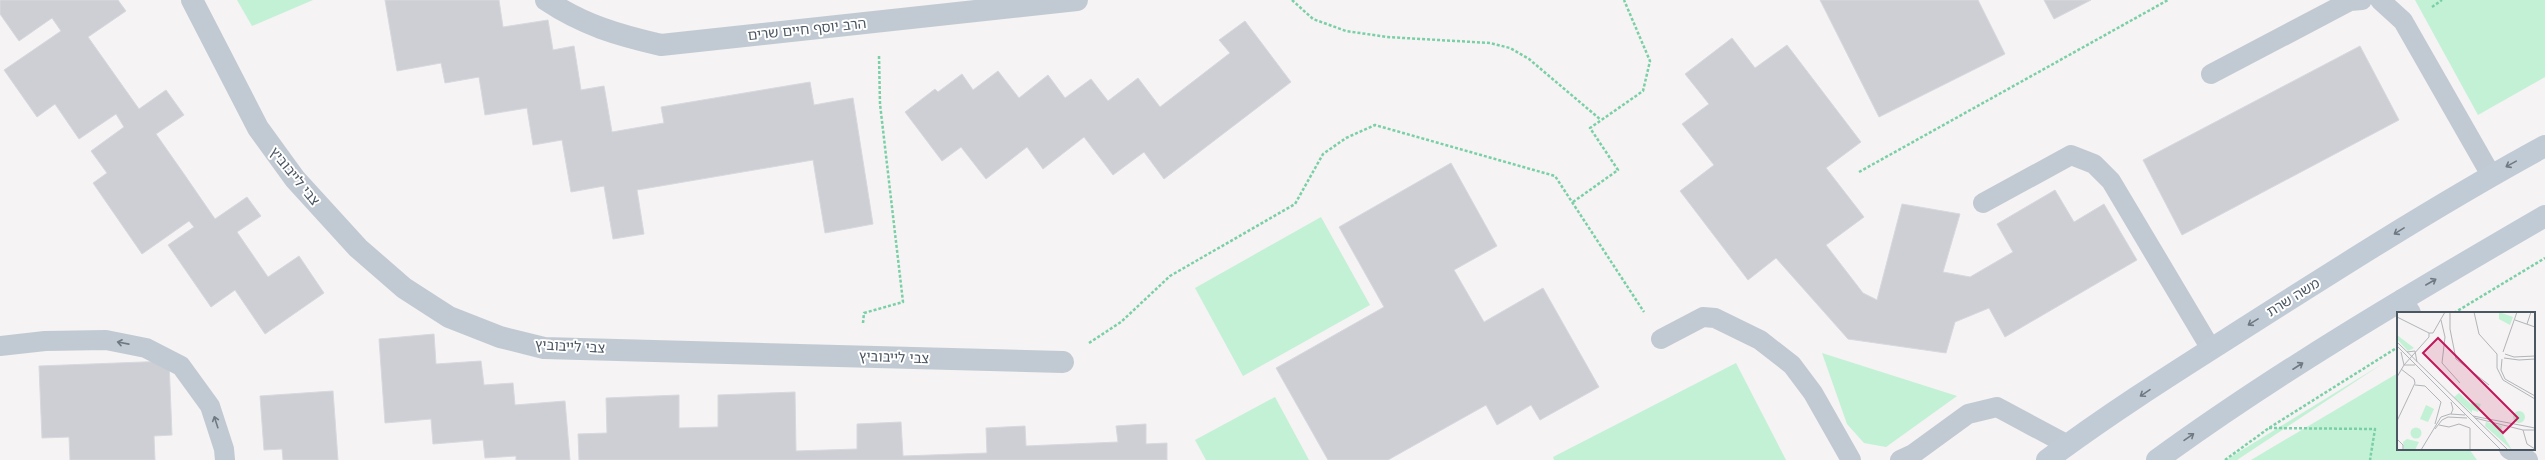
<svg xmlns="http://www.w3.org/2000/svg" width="2545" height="460" font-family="Jost,'Noto Sans Hebrew',sans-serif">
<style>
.green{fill:#c3f1d5}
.building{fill:#cdcfd5;stroke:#d7d9de}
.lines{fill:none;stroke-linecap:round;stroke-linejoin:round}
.path{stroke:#7ad0a6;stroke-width:2.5;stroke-dasharray:3 2;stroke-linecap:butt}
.lane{stroke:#c1cad2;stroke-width:20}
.street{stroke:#c1cad2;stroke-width:22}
.secondary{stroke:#c1cbd6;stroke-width:22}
.oneway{stroke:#6e7984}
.oneway2{stroke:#6e7983}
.labels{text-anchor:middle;stroke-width:4;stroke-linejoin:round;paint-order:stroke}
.street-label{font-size:14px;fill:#4a5661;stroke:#fff}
.inset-road{fill:none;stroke:#b1b4b9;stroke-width:1}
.view{fill:#c2185b;fill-opacity:0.15;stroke:#c2185b;stroke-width:2}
.inset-edge{fill:none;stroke:#4a5661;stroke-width:2}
</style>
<rect width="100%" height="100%" fill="#f5f3f3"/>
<g class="green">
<path d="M237 0H313L252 26Z"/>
<path d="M2415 0H2545V77L2478 115Z"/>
<path d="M1321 217 1370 305 1243 376 1195 288Z"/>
<path d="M1822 353 1957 396 1886 447 1864 443 1847 424Z"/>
<path d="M1736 363 1786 460H1554L1553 457Z"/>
<path d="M2382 364 2237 460H2226Z"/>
<path d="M2398 373V449H2469L2477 460H2251Z"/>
<path d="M1275 397 1309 460H1206L1195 440Z"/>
</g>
<g class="building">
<path d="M0 0H118L126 11 88 37 139 109 166 90 184 115 156 134 184 174 215 219 247 197 261 216 237 232 268 277 299 256 324 293 265 334 235 290 211 307 168 245 194 227 189 221 142 254 93 183 107 173 91 151 124 127 116 114 79 139 55 104 37 117 4 70 61 31 52 18 19 41 0 14Z"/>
<path d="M385 0H499L503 27 548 20 553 50 574 46 581 90 604 86 612 132 664 123 661 107 810 82 814 105 853 98 873 224 825 233 813 160 637 190 644 234 613 239 604 186 571 192 562 140 533 145 527 108 485 115 479 77 445 83 441 63 397 71Z"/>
<path d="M1820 0H1978L2005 54 1879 117Z"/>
<path d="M2044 0H2091L2054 19Z"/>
<path d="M1245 21 1291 82 1164 179 1144 152 1113 175 1084 137 1043 169 1027 147 986 179 961 147 942 161 905 112 935 89 938 92 962 74 973 90 998 71 1019 98 1048 75 1065 98 1091 79 1108 101 1138 78 1160 107 1230 53 1219 40Z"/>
<path d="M1732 38 1755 68 1787 45 1861 142 1826 168 1864 217 1826 245 1863 293 1877 300 1902 204 1960 214 1943 272 1970 277 2013 252 1997 224 2055 190 2074 222 2104 204 2137 260 2005 337 1989 308 1955 322 1946 353 1848 339 1776 258 1748 280 1680 191 1714 165 1682 124 1709 104 1685 74Z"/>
<path d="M2360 46 2399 120 2182 235 2143 160Z"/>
<path d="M1451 163 1497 246 1454 270 1484 322 1543 288 1599 387 1540 420 1531 405 1497 425 1486 405 1388 460H1328L1276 368 1384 307 1339 227Z"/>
<path d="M434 334 436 364 481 361 484 385 513 383 515 405 565 401 570 460H516V456L485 458 483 440 433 444 431 419 385 423 379 339Z"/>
<path d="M169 361 172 435 154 436 155 460H70L69 437 42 438 39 366Z"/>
<path d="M333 391 338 460H283L282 449 264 450 260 396Z"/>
<path d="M795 392 796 451 857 449V424L901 422 903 456 987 453 986 428 1025 426 1026 446 1118 442 1116 426 1146 424V444L1167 443V460H579L578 434 607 433 606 398 679 395V428L718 427V395Z"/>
</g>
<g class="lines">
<g class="path">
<path d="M1292 0 1313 19 1346 31 1387 37 1490 43 1510 48 1529 59 1601 120"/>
<path d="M2432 7 2442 0"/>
<path d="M1859 172 2168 0"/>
<path d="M1573 202 1618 170 1590 128 1643 91 1650 61 1624 0"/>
<path d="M2454 313 2545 258"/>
<path d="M863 323 864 313 903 302 880 104 879 56"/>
<path d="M1089 343 1121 322 1170 276 1295 204 1323 154 1346 138 1375 125 1555 176 1644 312"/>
<path d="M2269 428 2375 429 2370 460"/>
<path d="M2225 460 2269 428 2398 347"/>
</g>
<g class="lane">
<path d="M2380 0 2403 21 2491 175"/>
<path d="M2211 74 2350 1 2362 0"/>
<path d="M1983 203 2071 155 2094 164 2111 181 2211 349"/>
<path d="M2402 299 2411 313"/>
<path d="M1661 339 1703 317 1715 318 1760 340 1792 365 1813 393 1851 460"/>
<path d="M0 346 45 341 106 340 146 348 181 366 210 406 224 449 225 460"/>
<path d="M2509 449 2528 460"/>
<path d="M1900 460 1913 454 1968 414 1997 407 2068 445"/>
</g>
<g class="street">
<path d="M192 0 258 128 295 179 358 248 404 288 449 317 500 337 544 348 1063 362"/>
<path d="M546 0C583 25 618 35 661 45L1077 0"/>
</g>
<g class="secondary">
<path d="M2047 460C2119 406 2196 359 2271 311 2361 254 2451 197 2545 146"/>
<path d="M2157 460C2279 371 2414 292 2545 216"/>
</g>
</g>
<defs><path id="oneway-shaft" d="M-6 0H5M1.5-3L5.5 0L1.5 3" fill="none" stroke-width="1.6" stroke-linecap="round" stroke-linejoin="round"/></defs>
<g class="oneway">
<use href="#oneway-shaft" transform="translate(2511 164) rotate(151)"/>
<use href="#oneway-shaft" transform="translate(2399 231) rotate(148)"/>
<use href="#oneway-shaft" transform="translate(2431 282) rotate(-30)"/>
<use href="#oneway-shaft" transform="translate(2253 322) rotate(148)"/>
<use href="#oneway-shaft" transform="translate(2298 366) rotate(-33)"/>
<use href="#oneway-shaft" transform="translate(2145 393) rotate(146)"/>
<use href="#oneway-shaft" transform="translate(2189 437) rotate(-35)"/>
</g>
<g class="oneway2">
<use href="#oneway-shaft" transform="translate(123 343) rotate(-169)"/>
<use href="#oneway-shaft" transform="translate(216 422) rotate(-108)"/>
</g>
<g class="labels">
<g class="street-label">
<text transform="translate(807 29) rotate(-6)" y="5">הרב יוסף חיים שרים</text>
<text transform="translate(295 176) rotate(51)" y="5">צבי לייבוביץ</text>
<text transform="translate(2293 297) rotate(-32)" y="5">משה שרת</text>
<text transform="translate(570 346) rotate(3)" y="5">צבי לייבוביץ</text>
<text transform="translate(894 357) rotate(2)" y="5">צבי לייבוביץ</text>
</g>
</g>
<g transform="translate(2397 312)">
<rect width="138" height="138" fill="#f5f3f3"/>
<path d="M102 0 116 5 113 13 102 7ZM0 23 17 36 11 39 0 27ZM62 81 74 92 72 97 75 90 84 92 81 100 75 98V101L57 85ZM29 93 37 97 31 110 23 107ZM116 105a6 6 0 1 1 12 0a6 6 0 1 1-12 0ZM89 110 105 114 104 120 115 138 88 114ZM13.5 121a5.5 5.5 0 1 1 11 0a5.5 5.5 0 1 1-11 0ZM10 127 22 130 18 138H7L6 130Z" fill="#c3f1d5"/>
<path class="inset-road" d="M53 0V17L59 47 92 73M77 0 82 22 100 42M0 5 32 21M44 8 48 25 45 51 63 71M118 8 138 15M130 12 134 0M36 21 48 0M0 30 111 138M0 34 104 138M4 40 7 53H18M10 40 18 39 20 50M106 40 120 0M100 42V56L106 68 138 87M108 42 117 45 138 44M107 46 122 48 138 47M105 47 104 58 108 67 138 84M0 65 7 53 32 25V21H36M18 73 28 74 44 90 38 112M54 90 56 97 54 102M76 104 138 116M78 106 126 118H138M0 109 18 71 17 67 4 57M42 113 52 115 62 112 73 116V138M38 117 45 108 51 105 70 106M126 118 130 132 138 137M0 127 6 133V138M24 138 44 105 53 102 68 103"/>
<path class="view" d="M41 26 121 106 106 121 26 41Z"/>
<rect width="138" height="138" class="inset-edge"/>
</g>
</svg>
